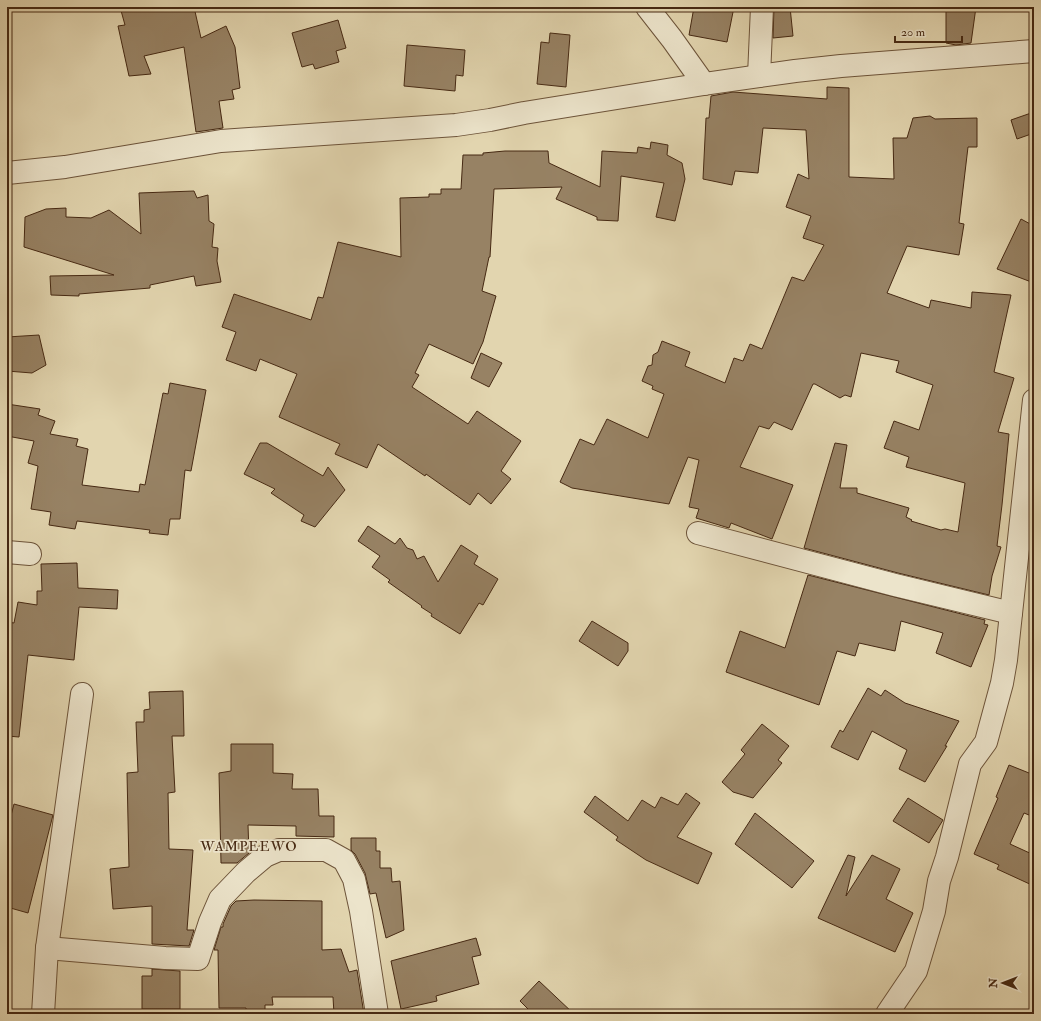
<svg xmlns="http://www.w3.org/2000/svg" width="1041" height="1021" font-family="'IM FELL Double Pica',serif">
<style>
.building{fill:#978264;stroke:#462913}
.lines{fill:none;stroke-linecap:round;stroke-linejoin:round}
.minor-casing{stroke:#6d543a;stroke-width:24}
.minor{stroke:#ece4cb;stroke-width:22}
.labels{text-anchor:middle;stroke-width:3.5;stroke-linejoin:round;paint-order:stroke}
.quarter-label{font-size:14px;letter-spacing:1px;fill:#462913;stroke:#ece4cb}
</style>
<rect width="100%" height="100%" fill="#e2d5af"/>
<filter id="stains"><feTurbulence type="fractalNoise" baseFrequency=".005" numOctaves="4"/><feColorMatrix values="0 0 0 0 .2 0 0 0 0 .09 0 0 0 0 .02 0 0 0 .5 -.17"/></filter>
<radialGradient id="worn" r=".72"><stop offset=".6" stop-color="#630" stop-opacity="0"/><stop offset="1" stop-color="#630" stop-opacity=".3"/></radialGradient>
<g class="building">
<path d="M120 7H194L201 38 226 26 235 47 240 88 232 90 234 99 219 101 223 128 196 132 184 47 144 56 151 74 129 76 118 26 125 25Z"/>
<path d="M694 7H734L727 42 689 35Z"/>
<path d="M774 7H790L793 36 773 38Z"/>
<path d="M946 7H976L971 43 956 45 946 43Z"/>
<path d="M338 20 346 48 336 51 339 62 315 69 313 64 302 67 292 33Z"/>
<path d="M550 33 570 35 566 87 537 84 541 42 549 43Z"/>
<path d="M407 45 465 50 463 76 456 75 455 91 404 86Z"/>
<path d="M827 87 849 88V177L894 179 893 138H907L913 118 930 116 935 119 977 118V147H968L959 223 964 224 959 255 907 246 887 293 929 308 931 300 971 308 972 292 1011 295 994 372 1014 378 998 432 1009 434 1002 505 997 546 1001 547 992 576 989 595 898 573 804 548 835 443 847 445 840 488H857V493L909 508 906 517 912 520 911 521 941 530 945 529 958 532 965 483 906 467 909 457 884 448 894 421 919 430 933 385 896 372 899 361 861 353 851 397 845 395 840 398 815 384H813L792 430 774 422 769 429 759 426 740 467 793 485 772 539 731 523 729 528 696 518 699 509 689 507 699 460 688 457 669 504 572 488 560 482 580 439 594 445 607 419 648 438 664 394 652 389 653 386 642 381 648 366 652 365 653 355 658 352 662 341 690 352 685 366 725 383 734 358 743 361 750 344 762 349 792 277 804 281 824 245 803 238 811 216 786 207 798 174 809 179 806 130 763 128 758 173 735 171 732 185 703 179 706 118H709L711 96 733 92 827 99Z"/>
<path d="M1034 112V133L1017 139 1011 120Z"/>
<path d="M651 142 668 145 667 155 682 163 685 179 675 221 656 217 664 183 621 176 618 221 597 220V217L556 199 562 187 494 189 490 257H489L482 291 496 296 483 342 473 364 429 344 415 373 419 375 412 387 468 424 477 411 521 441 501 471 511 479 491 504 478 493 470 505 426 474 425 476 378 444 367 468 335 454 340 444 279 417 297 374 260 359 256 371 226 360 236 332 222 327 234 294 311 320 318 297 323 298 338 242 401 257 400 198 429 197V194H441V189H461L463 155H483V153L505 151H548L549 163 600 187 602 151 637 153 638 147 650 149Z"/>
<path d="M194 191 197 198 208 195 209 221 214 224 212 247 218 248 217 261 221 282 196 286 194 276 150 285V288L79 294V296L51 295 50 276 114 275 24 247 25 217 46 209 66 208V217L91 218 109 210 141 234 139 193Z"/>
<path d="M1021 219 1034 226V283L997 269Z"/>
<path d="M39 335 46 365 32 373 7 371V337Z"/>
<path d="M481 353 502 363 489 387 471 378Z"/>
<path d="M170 383 206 390 191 471 185 470 180 519H170L168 535 149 533 150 530 77 521 75 529 49 525 51 512 31 509 38 466 28 463 34 441 7 436V404L40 409 38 415 55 421 50 434 78 439 76 446 88 449 82 485 139 492 140 484 145 485 163 393 168 394Z"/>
<path d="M260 443H267L323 476 328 467 345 490 315 527 301 521 304 515 271 493 275 489 244 474Z"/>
<path d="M368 526 395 544 400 538 407 548 413 550 417 559 424 556 438 582 461 545 478 556 474 564 498 579 483 605 479 603 460 634 431 616 432 614 421 607 422 606 388 582 390 580 372 567 380 556 358 541Z"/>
<path d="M77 563 78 588 118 590 117 609 79 607 74 660 28 655 19 737 7 736V622L14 623 18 602 37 605V591H42L41 564Z"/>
<path d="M808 575 985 620 984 624 988 625 971 667 936 653 943 633 901 621 895 651 859 643 855 656 837 651 819 705 726 672 740 631 785 648Z"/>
<path d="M592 621 628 643V651L618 666 579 641Z"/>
<path d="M868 688 881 696 885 690 905 703 959 721 945 746H947L925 782 899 769 907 750 872 731 858 760 831 747 840 730 843 732Z"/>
<path d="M183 691 184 736H172L175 792 168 793 169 849 193 850 187 930H194L189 946 152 944V906L113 909 110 869 129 867 127 773 138 772 136 722H144V710L150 709 149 692Z"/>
<path d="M762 724 789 746 778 760 782 763 753 798 733 792 722 782 745 754 741 750Z"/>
<path d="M231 744H273V773L293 774 292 789H318L319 816H334V837L296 836V826L248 825 249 853 237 863H221L219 773 231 771Z"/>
<path d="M1009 765 1034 775V817L1024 813 1010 844 1034 855V886L997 869 999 865 974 854 998 798 996 797Z"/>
<path d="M686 793 700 803 677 837 712 853 698 884 646 860 616 840 618 837 584 812 595 796 628 821 642 800 655 808 661 797 678 805Z"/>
<path d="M908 798 943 820 929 843 893 821Z"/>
<path d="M14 804 53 815 28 913 7 907V831Z"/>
<path d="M755 813 814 861 792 888 735 844Z"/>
<path d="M351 838H376V851H380V868H391L392 882 400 881 404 930 386 938 376 893 370 894 365 873 355 854 351 850Z"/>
<path d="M848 855 855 857 846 896 872 855 900 869 886 899 913 913 895 952 818 918Z"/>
<path d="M254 900 322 901V950L341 949 349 972 357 970 364 1014H334L333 997H272L273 1005H265V1014H246V1008H219L218 950H214L221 927H223V924L231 906 236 901Z"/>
<path d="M476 938 481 955 472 957 479 984 436 996 437 1001 401 1009 391 961Z"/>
<path d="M152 969 180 971V1009H142V976H152Z"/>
<path d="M539 981 574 1014H533L520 1001Z"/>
</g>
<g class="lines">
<g class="minor-casing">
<g id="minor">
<path d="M647 7 672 39 704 84"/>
<path d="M759 76 762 7"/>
<path d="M7 173 65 167 221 141 456 125 490 120 524 113 704 84 795 71 841 66 1034 51"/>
<path d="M698 533 895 585 1011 613"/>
<path d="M7 552 30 554"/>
<path d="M47 948 165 958 198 959 210 922 220 899 246 872 265 856 279 850H326L344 860 354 879 361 911 377 1014"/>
<path d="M43 1014 47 948 82 694"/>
<path d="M887 1014 916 971 934 911 939 881 947 857 970 764 986 742 1002 683 1006 660 1034 400"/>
</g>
</g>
<use href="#minor" class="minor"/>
</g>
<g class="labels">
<g class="quarter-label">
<text x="249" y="851">WAMPEEWO</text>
</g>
</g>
<rect width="1041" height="1021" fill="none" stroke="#e2d5af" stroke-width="24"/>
<rect x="8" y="8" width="1025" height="1005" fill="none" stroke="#462913" stroke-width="2"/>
<rect x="12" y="12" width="1017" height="997" fill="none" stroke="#462913"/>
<g transform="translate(1003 983) rotate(270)" stroke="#ece4cb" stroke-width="3" paint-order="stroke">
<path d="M0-3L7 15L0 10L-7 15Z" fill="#462913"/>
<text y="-6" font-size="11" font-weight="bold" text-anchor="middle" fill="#462913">N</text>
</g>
<path d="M895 36v6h67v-6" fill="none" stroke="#462913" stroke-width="2"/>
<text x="901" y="36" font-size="12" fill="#462913" stroke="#ece4cb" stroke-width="3" paint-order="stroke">20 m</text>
<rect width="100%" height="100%" filter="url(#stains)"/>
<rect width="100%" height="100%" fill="url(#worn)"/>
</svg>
